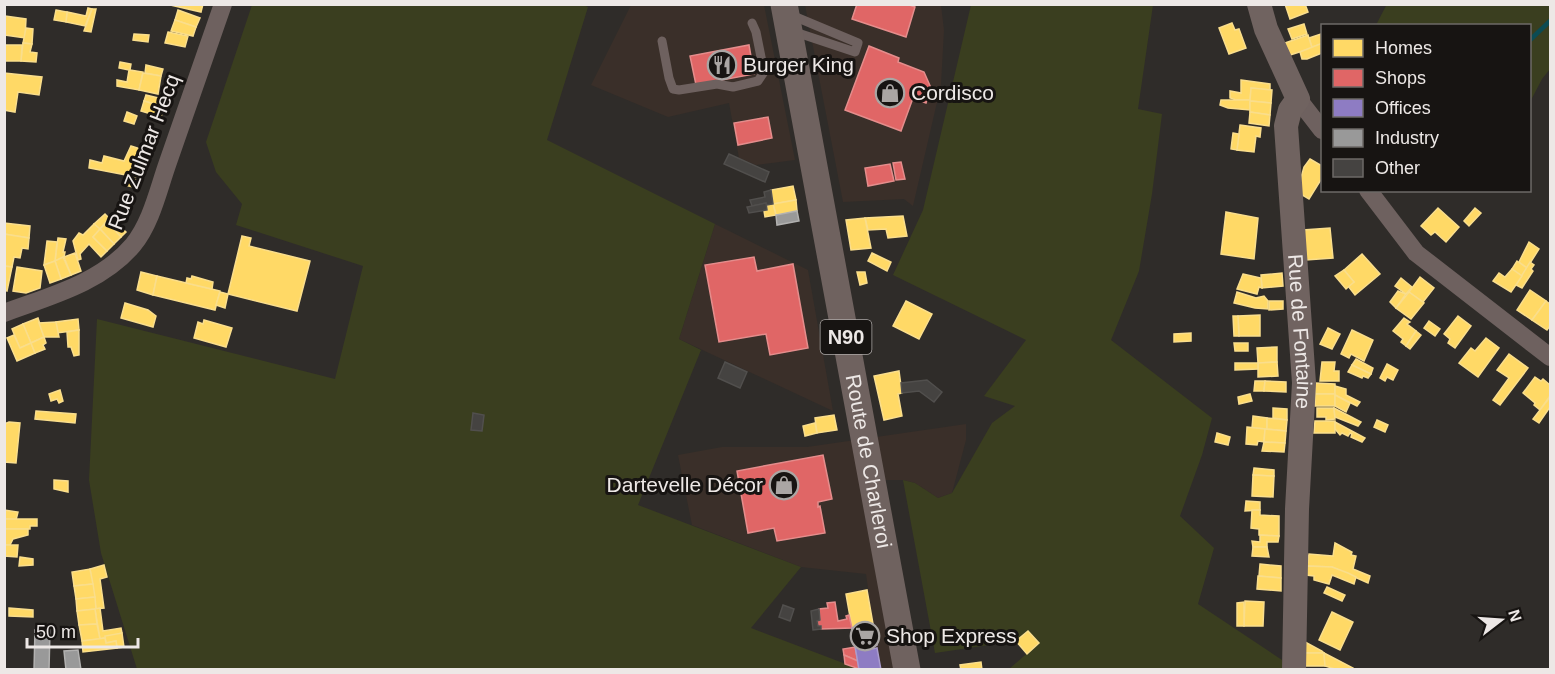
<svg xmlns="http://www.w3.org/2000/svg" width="1555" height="674" font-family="Helvetica,sans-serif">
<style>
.built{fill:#3a2f29}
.green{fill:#3a3e1f}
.homes{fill:#ffd966;stroke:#fade8c;stroke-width:1.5}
.shops{fill:#e06666;stroke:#e48d8c;stroke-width:1.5}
.offices{fill:#8e7cc3;stroke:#aa9cce;stroke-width:1.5}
.industry{fill:#999;stroke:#b2b1b0;stroke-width:1.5}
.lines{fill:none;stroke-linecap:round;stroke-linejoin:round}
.stream{stroke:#0c4b53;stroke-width:4.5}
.building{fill:#454341;stroke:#514f4d;stroke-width:1.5}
.lane{stroke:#6e615f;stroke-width:9}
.street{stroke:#6e615f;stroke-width:18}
.secondary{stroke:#706360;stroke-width:24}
.primary{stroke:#6f625f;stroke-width:27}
.labels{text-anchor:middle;stroke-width:6;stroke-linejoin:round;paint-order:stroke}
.shield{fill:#171412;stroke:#ada8a6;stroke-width:1.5}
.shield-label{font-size:20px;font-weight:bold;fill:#ede8e6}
.poi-label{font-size:21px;fill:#ede8e6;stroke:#171412;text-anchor:start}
.street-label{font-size:21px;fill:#ede8e6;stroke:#171412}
</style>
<rect width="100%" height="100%" fill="#2f2c29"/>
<g class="built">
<path d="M631 5H764L795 160 756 165 739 158 729 103 668 117 591 85Z"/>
<path d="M805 5H941L944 30 941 85 913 206 904 199 843 202Z"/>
<path d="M715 224 808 270 833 411 679 339Z"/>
<path d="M966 424V440L952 493 938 498 915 483 903 480H885L911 669H859L852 628 873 624 866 574 801 567 692 525 678 455 722 447H807Z"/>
</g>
<g class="green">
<path d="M581 4 588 7 547 140 715 224 679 339 701 350 638 505 801 567 751 628 859 669H137L101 553 89 480 97 319 335 379 363 266 236 225 242 204 216 172 206 142 252 5Z"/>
<path d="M1387 4 1550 5V69L1542 79 1530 102V26L1376 25Z"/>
<path d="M971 5H1153L1138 109 1162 114 1152 194 1139 271 1111 340 1212 418 1202 455 1180 516 1214 548 1198 604 1282 660V669H1009L1039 643 1028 631 1016 641 935 653 903 480 915 483 938 498 952 493 992 423 1015 406 984 396 1026 340 893 275 923 210Z"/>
</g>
<g class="homes">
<path d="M166 4H203L201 12Z"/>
<path d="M1285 4H1305L1308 12 1290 19Z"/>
<path d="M88 8 92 9 85 26 66 22 67 12 86 16Z"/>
<path d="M92 9H96L91 32 84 31Z"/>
<path d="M56 10 67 12 66 22 54 20Z"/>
<path d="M178 10 200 18 196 27 175 20Z"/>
<path d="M5 16 26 19 25 38 5 35Z"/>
<path d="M175 20 196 27 193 36 171 31Z"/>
<path d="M1232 23 1235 30 1239 29 1246 48 1229 54 1219 28Z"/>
<path d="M1304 24 1307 34 1292 39 1288 29Z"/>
<path d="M26 28 33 29 32 44 23 43Z"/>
<path d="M168 32 188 36 185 47 165 43Z"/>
<path d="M134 34 149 35 148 42 133 40Z"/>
<path d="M1321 34 1322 44 1312 47 1309 38Z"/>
<path d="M1308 35 1312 48 1290 55 1285 43Z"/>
<path d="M23 43 32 44 30 52 37 53 36 62 21 61Z"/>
<path d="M1320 44H1322V53L1307 59H1302L1300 52Z"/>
<path d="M4 45H22L21 61H4Z"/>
<path d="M120 62 131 64 130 70 143 72 139 90 117 86V80L127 82 129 70 119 68Z"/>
<path d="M146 65 163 69 161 76 145 73Z"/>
<path d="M4 73 42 77 39 95 18 92 15 112 4 110Z"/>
<path d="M143 73 161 76 158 94 139 90Z"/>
<path d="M1241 80 1270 84V90L1251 88 1250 100H1234V99L1230 98V91L1241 93Z"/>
<path d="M1251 88 1272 90 1271 103 1250 101Z"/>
<path d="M146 95 167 100 164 107 144 101Z"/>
<path d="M1221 100H1250V110L1228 108 1220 105Z"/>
<path d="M144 101 164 107 161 117 141 111Z"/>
<path d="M1250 101 1271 103 1270 115 1250 112Z"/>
<path d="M127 112 137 116 134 124 124 121Z"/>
<path d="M1250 112 1270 115 1269 126 1249 123Z"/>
<path d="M1240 125 1261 128 1260 137 1256 136 1254 152 1237 150Z"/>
<path d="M1233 133 1239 134 1237 150 1231 149Z"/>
<path d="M131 146 147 151 142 178 89 168 90 160 102 163 104 156 124 161Z"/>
<path d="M1310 159 1322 166V178L1309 199 1297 192 1304 167Z"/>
<path d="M126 177 140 181 138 188 124 185Z"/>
<path d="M793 186 796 200 773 204 771 190Z"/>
<path d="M796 200 797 211 776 215 773 204Z"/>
<path d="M773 204 776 215 765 217 764 211 767 210V205Z"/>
<path d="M1438 208 1459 227 1446 242 1435 232 1431 235 1421 226Z"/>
<path d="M1475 208 1481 213 1469 226 1464 221Z"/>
<path d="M1226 212 1258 218 1254 259 1221 254Z"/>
<path d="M105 214 109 218 100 229 94 224Z"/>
<path d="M903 216 907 236 888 238 886 229 868 230 865 218Z"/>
<path d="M865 218 871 248 851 250 846 220Z"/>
<path d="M113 220 126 232 121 237 109 225Z"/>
<path d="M107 222 121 237 114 244 100 229Z"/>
<path d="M4 223 30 226 29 238 4 234Z"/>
<path d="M94 224 100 229 93 237 107 251 101 257 89 244 80 254 81 259 78 260 73 241 79 233 83 235Z"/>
<path d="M1330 228 1333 258 1306 260 1303 230Z"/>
<path d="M100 229 114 244 107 251 93 237Z"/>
<path d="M4 234 29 238 28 249 22 248 20 258 14 257 12 267 4 266Z"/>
<path d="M242 236 251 238 249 246 310 261 297 311 228 294Z"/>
<path d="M58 238 66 239 63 252H65L64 257 55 261Z"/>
<path d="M47 241 57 242 55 261 44 265Z"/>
<path d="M1529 242 1539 249 1527 268 1519 262Z"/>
<path d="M75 253 81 271 71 275 64 257Z"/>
<path d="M872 253 891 262 887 271 868 261Z"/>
<path d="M1362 254 1380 274 1355 295 1348 286 1354 282 1344 270Z"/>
<path d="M63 257 71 275 61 279 55 261Z"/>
<path d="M55 261 61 279 50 283 44 265Z"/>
<path d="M1517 261 1527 268 1522 276 1512 269Z"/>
<path d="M1530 262 1534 265 1531 269 1533 271 1522 288 1516 285Z"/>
<path d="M4 266 12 267 7 291 4 290Z"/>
<path d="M17 267 42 271 40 288 26 293 13 291Z"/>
<path d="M1512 269 1522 276 1511 292 1493 281 1499 273 1505 277Z"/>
<path d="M1344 270 1354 282 1346 289 1335 276Z"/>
<path d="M141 272 157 276 153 295 137 290Z"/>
<path d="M857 272H865L867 283 860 285Z"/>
<path d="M1282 273 1283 286 1262 288 1261 275Z"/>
<path d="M1243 274 1261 278 1262 288 1259 287 1257 294 1237 289Z"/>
<path d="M157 276 220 291 215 310 153 295Z"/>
<path d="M192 276 213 282 212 289 186 283 187 278 191 279Z"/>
<path d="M1420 277 1434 288 1423 302 1409 292Z"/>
<path d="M1401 278 1412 287 1406 294 1395 286Z"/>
<path d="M1530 290 1546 301 1532 320 1517 310Z"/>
<path d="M1398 291 1406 294 1396 308 1390 302Z"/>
<path d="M220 292 228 294 225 308 216 305Z"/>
<path d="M1237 292 1256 298 1264 296 1268 301V309L1255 308 1234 303Z"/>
<path d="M1409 292 1424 303 1411 319 1396 308Z"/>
<path d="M906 301 932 314 919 339 893 326Z"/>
<path d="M1269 301H1283V309L1269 310Z"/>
<path d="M1546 301 1550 304V326L1547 330 1532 320Z"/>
<path d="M125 303 148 310 156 316 153 327 121 318Z"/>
<path d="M1260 315V336H1239L1238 316Z"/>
<path d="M1233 316H1238L1239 336H1234Z"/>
<path d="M1458 316 1471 326 1455 348 1448 343 1450 339 1444 334Z"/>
<path d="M38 318 44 337 31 343 23 324Z"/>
<path d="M1404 318 1410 322 1407 324 1416 331 1406 346 1401 342 1403 339 1393 331Z"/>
<path d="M78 319 79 330 57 333 56 322Z"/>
<path d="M204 320 232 328 226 347 194 338 198 322 203 324Z"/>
<path d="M1429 321 1440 329 1435 336 1424 328Z"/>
<path d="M56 322 59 337H44L39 323Z"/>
<path d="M23 324 31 343 20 348 12 329Z"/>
<path d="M1328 328 1340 334 1332 349 1320 344Z"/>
<path d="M79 330V355L74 356 71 347H68L67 332Z"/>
<path d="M1352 330 1373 340 1364 361 1351 354 1349 358 1341 354Z"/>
<path d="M1416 331 1421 335 1410 349 1406 346Z"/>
<path d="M1191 333V341L1174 342V334Z"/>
<path d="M14 335 20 348 31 343 35 353 17 361 7 338Z"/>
<path d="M44 337 46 343 43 345 45 349 35 353 31 343Z"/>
<path d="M1486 338 1499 348 1478 377 1459 363 1471 348 1475 351Z"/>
<path d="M1234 343H1248V351H1235Z"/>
<path d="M1277 347V362L1258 363 1257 348Z"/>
<path d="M1509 354 1528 368 1500 405 1493 400 1509 378 1497 370Z"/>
<path d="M1356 359 1373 368 1371 374 1352 365Z"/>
<path d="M1277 362 1278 376 1258 377V363Z"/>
<path d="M1322 362H1335L1334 371H1339V381H1320Z"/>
<path d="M1235 363H1258V369L1235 370Z"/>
<path d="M1387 364 1398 370 1393 380 1387 377 1385 381 1380 378Z"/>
<path d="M1352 365 1371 374 1368 378 1363 376 1362 378 1348 372Z"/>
<path d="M899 371 902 393 898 394 902 416 884 420 874 376Z"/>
<path d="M1535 377 1541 381 1543 379 1550 385V396L1540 410 1534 405 1535 403 1523 393Z"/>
<path d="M1255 381H1265L1264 391H1254Z"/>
<path d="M1265 381 1286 382V392L1264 391Z"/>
<path d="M1315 383 1335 384V394H1315Z"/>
<path d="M1335 386 1346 389V395L1360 402 1357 406 1335 395Z"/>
<path d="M60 390 63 401 59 403 57 399 51 401 49 394Z"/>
<path d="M1250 394 1252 401 1239 404 1238 397Z"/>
<rect x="1315" y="394" width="20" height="12"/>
<path d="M1335 395 1350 403 1346 412 1335 406Z"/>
<path d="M1550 397V407L1539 423 1533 419Z"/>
<path d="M1273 408 1287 409V420L1273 418Z"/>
<path d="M1317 408H1334L1335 419 1326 420V417H1317Z"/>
<path d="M1334 408 1361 422 1358 426 1335 417Z"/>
<path d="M36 411 76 414 75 423 35 419Z"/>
<path d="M834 415 837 430 817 433 815 418Z"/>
<path d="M1253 416 1267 418V429L1252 428Z"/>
<path d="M1267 418 1287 420 1286 431 1267 429Z"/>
<path d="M1377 420 1388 425 1385 432 1374 427Z"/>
<path d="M1315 421H1335V433H1314Z"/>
<path d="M9 422 20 423 16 463 4 462V424Z"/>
<path d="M1335 422 1365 438 1362 442 1351 437 1352 434 1350 433 1348 436 1342 433 1340 435 1335 429Z"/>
<path d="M815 423 817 433 805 436 803 426Z"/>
<path d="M1247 427 1265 429 1264 442 1258 441 1257 445 1246 444Z"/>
<path d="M1265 429 1286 431 1285 443 1264 442Z"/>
<path d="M1217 433 1230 437 1228 445 1215 442Z"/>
<path d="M1264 442 1285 443 1284 452 1262 451Z"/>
<path d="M1254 468 1274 470V476L1253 475Z"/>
<path d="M1253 475 1274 476 1273 497 1252 496Z"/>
<path d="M54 480 68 481V492L54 489Z"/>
<path d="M1246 501 1260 502V510L1245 511Z"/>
<path d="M4 510 18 512 16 520 4 519Z"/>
<path d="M1252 510H1260V515L1279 516V536L1259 535V529L1251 528Z"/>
<path d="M4 519H37V526H30V529H4Z"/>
<path d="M4 529H28V535L13 539 10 545H4Z"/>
<path d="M1260 535 1279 536 1278 542H1267V547H1253L1252 541 1260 542Z"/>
<path d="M1335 543 1352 552 1351 555 1356 556 1353 569 1370 576 1368 583 1332 567 1307 566 1309 554 1333 556Z"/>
<path d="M4 545H18L17 557 4 556Z"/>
<path d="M1253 547H1267L1269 557 1252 556Z"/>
<path d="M20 557 33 559V565L19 566Z"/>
<path d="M1260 564 1281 566V578L1259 576Z"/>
<path d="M104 565 107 577 100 579 104 608 96 609 90 569Z"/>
<path d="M1307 566 1332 567 1348 573 1356 577 1354 584 1332 575 1329 584 1314 580V576L1306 575Z"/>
<path d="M90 569 93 584 74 586 72 572Z"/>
<path d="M1258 576 1281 578V591L1257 589Z"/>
<path d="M93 584 95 597 76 599 74 586Z"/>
<path d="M1327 587 1345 595 1342 601 1324 593Z"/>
<path d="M867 590 873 624 852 628 846 594Z"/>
<path d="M95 597 96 609 77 611 76 599Z"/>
<path d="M1245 601 1264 602 1263 626H1244Z"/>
<path d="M1244 602V626H1237V603Z"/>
<path d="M9 608 33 610V617L9 616Z"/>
<path d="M100 608 103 631 121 628 122 633 100 639 95 609Z"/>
<path d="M95 609 97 624 79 625 77 611Z"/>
<path d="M1332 612 1353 622 1340 650 1319 640Z"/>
<path d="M97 624 100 639 82 641 79 625Z"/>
<path d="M1028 631 1039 643 1027 654 1016 641Z"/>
<path d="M122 633 124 647 117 648 116 641 106 643 105 636Z"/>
<path d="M105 638 106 643 116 641 117 648 83 652 82 641Z"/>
<path d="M1305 642 1322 651 1324 653H1305Z"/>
<path d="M1305 653H1324L1325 666H1305Z"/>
<path d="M1324 653 1353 668 1352 670H1338L1325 666Z"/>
<path d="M981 662 982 670H961L960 665Z"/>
</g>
<g class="shops">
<path d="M857 4H907L915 7 906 37 852 19Z"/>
<path d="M749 45 754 74 696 85 690 56Z"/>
<path d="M869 46 899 58 898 62 924 72 931 88 926 103 913 98 901 131 845 110Z"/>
<path d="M768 117 772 138 738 145 734 123Z"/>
<path d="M901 162 905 179 896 180 893 163Z"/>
<path d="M890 164 894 181 868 186 865 168Z"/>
<path d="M754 257 757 271 793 264 808 348 770 355 766 334 719 342 705 265Z"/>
<path d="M823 455 832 499 818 502V507L820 506 825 533 777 541 774 528 748 533 737 471Z"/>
<path d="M835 602 838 621 847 619 846 616 849 615 852 628 821 629V626H818L817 621 820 620 819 609 828 608 827 603Z"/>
<path d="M855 647 858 661 844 655 843 649Z"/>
<path d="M844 655 858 661 859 669 845 664Z"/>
</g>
<path class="offices" d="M873 624 877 645 872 647 873 649 877 648 881 670H859L852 628Z"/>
<g class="industry">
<path d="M797 211 799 221 777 225 776 215Z"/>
<path d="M35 630H50L49 670H34Z"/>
<path d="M78 650 81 670H66L64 651Z"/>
</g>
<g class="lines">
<path class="stream" d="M1530 40 1550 21"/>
</g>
<g class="building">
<path d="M729 154 769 172 765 182 724 164Z"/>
<path d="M771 190 773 204 767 205 766 203 752 206 750 200 765 197 764 192Z"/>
<path d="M766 203 767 210 749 213 747 207Z"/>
<path d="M725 362 747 372 740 388 718 378Z"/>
<path d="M927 380 942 392 934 402 919 391 902 393 901 383Z"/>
<path d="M473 413 484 415 482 431 471 430Z"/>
<path d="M783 605 794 609 790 621 779 617Z"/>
<path d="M819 609 820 620 817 621 818 626H821V629L813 630 811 611Z"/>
</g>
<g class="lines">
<g class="lane">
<path d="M791 15 858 43 855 52 792 31"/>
<path d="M662 41 669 78 673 89 679 90 717 84 733 87 758 81 764 72 756 32 752 23"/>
</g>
<g class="street">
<path d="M1298 99 1322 130"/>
<path d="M1368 190 1416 253 1550 357"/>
<path d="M4 313C50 296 101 283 133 245 151 223 158 191 167 165 186 111 204 58 223 4"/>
</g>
<path class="secondary" id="s1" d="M1259 4 1266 29 1298 99 1290 110 1286 126 1304 383 1297 509 1294 670"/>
<path class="primary" id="s2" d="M784 4 907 670"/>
</g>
<defs>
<g id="restaurant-ring" transform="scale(1.5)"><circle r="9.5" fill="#171412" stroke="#aaa6a4" stroke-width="1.5"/><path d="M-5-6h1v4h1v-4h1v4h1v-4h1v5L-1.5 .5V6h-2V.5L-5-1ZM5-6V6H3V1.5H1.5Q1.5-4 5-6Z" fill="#aaa6a4"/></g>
<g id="shop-ring" transform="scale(1.5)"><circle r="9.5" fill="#171412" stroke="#aaa6a4" stroke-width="1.5"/><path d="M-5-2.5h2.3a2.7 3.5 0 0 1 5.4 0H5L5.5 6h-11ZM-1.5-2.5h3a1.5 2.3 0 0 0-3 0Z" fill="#aaa6a4"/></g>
<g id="supermarket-ring" transform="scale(1.5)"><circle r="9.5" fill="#171412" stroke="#aaa6a4" stroke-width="1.5"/><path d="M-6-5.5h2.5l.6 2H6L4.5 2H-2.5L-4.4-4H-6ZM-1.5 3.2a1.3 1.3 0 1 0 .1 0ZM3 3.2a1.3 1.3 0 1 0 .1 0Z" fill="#aaa6a4"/></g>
</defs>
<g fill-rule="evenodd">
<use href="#restaurant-ring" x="722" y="65"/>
<use href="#shop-ring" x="890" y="93"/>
<use href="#shop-ring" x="784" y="485"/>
<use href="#supermarket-ring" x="865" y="636"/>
</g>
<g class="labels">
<rect class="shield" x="820.5" y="320" width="51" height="34" rx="4.5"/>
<g class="shield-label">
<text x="846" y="344">N90</text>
</g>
<g class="poi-label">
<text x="743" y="72">Burger King</text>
<text x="911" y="100">Cordisco</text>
<text x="763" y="492" text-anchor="end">Dartevelle Décor</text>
<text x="886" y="643">Shop Express</text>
</g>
<g class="street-label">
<text transform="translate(144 152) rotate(-69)" y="7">Rue Zulmar Hecq</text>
<text dy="7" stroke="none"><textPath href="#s1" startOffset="339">Rue de Fontaine</textPath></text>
<text dy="7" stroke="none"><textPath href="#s2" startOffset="465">Route de Charleroi</textPath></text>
</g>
</g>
<rect width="1555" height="674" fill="none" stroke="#ede8e6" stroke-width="12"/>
<rect x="1321" y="24" width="210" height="168" fill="#171412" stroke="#6d6967" stroke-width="1.5"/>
<rect x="1333" y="39" width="30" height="18" fill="#ffd966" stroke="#6d6967" stroke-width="1.5"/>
<text x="1375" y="54" font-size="18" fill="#ede8e6">Homes</text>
<rect x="1333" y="69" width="30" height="18" fill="#e06666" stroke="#6d6967" stroke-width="1.5"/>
<text x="1375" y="84" font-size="18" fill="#ede8e6">Shops</text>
<rect x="1333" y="99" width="30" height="18" fill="#8e7cc3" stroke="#6d6967" stroke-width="1.5"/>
<text x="1375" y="114" font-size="18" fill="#ede8e6">Offices</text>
<rect x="1333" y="129" width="30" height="18" fill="#999999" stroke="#6d6967" stroke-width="1.5"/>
<text x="1375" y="144" font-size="18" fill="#ede8e6">Industry</text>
<rect x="1333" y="159" width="30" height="18" fill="#454341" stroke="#6d6967" stroke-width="1.5"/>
<text x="1375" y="174" font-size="18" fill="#ede8e6">Other</text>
<g transform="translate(1501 620) rotate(73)" stroke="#171412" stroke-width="4.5" paint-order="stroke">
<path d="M0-4.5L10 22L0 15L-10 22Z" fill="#ede8e6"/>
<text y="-9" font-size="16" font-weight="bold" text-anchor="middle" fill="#ede8e6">N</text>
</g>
<path d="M27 638v9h111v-9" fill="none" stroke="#ede8e6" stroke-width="3"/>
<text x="36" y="638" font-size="18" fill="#ede8e6" stroke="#171412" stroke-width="4.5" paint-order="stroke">50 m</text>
</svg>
